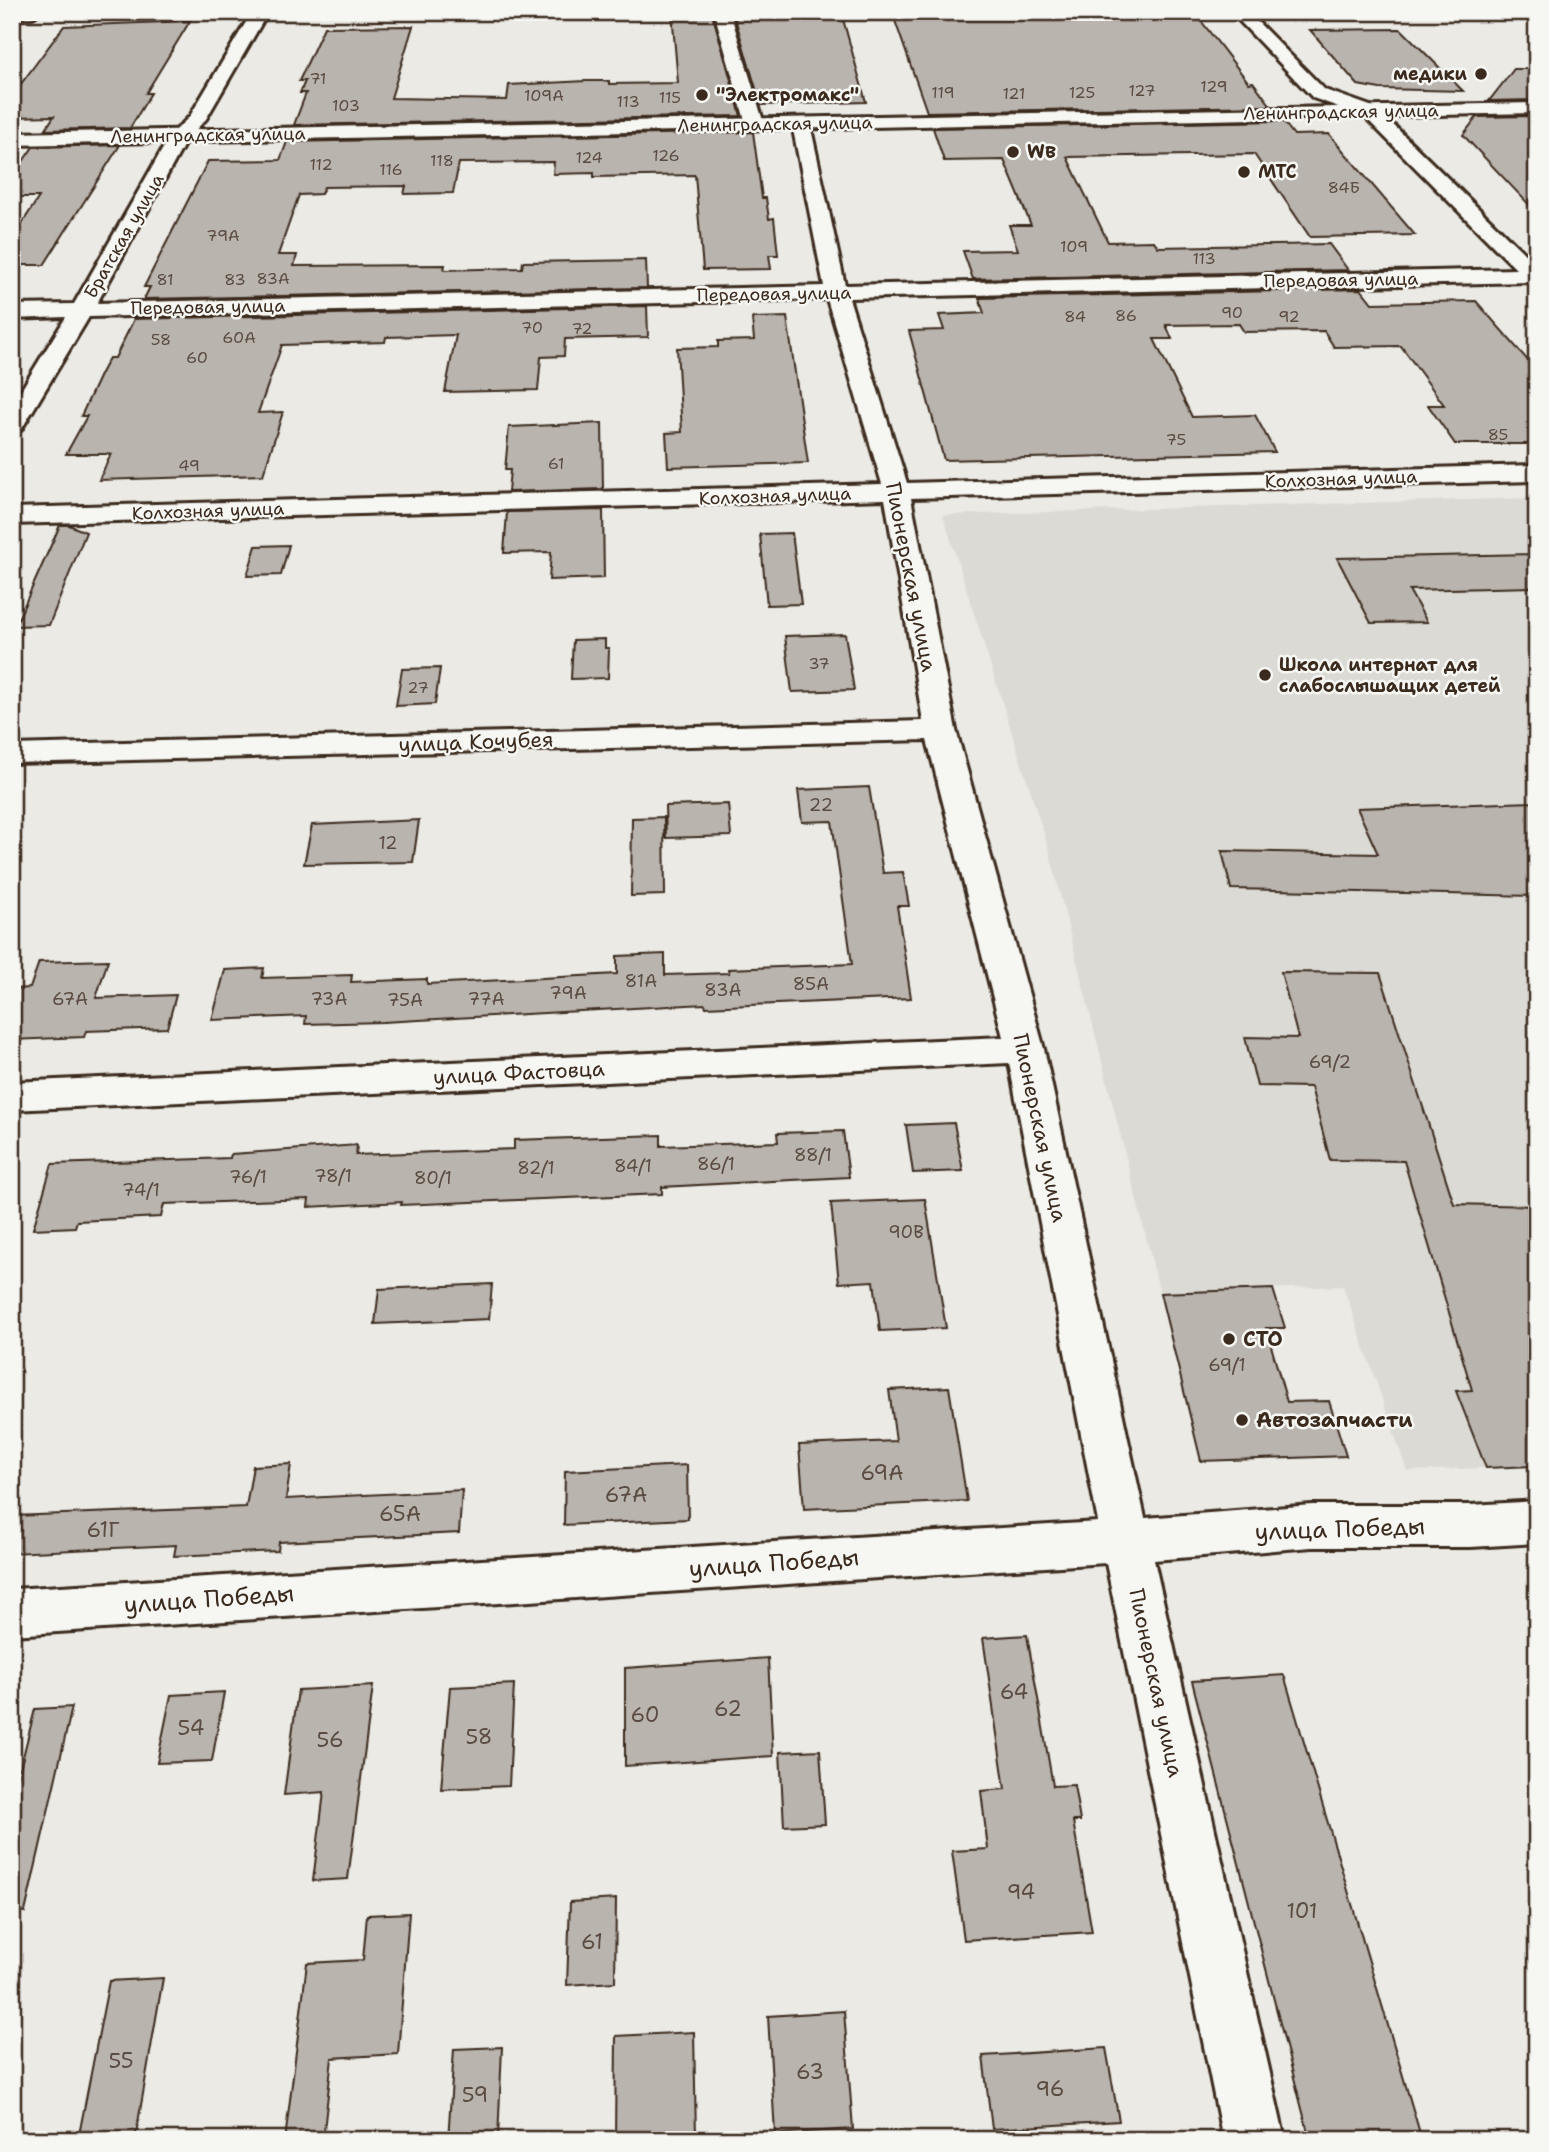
<svg xmlns="http://www.w3.org/2000/svg" width="1549" height="2152" font-family="'Shantell Sans',sans-serif">
<style>
.built{fill:#dcdad4}
.building{fill:#bab4ae;stroke:#3b2a1e;stroke-width:2}
.lines{fill:none;stroke-linecap:round;stroke-linejoin:round}
.street-casing{stroke:#3b2a1e;stroke-width:6}
.secondary-casing{stroke:#3b2a1e;stroke-width:6}
.street{fill:#f6f6f2;fill-rule:evenodd}
.secondary{fill:#f6f6f2;fill-rule:evenodd}
.poi-dot{fill:#3b2a1e;stroke:#f6f6f2;stroke-width:2.5}
.labels{text-anchor:middle;stroke-width:5;stroke-linejoin:round;paint-order:stroke}
.far-number-label{font-size:16px;fill:#5b4c42}
.far-poi-label{font-size:18px;font-weight:bold;fill:#3b2a1e;stroke:#f6f6f2;text-anchor:start}
.far-street-label{font-size:18px;fill:#3b2a1e;stroke:#f6f6f2}
.number-label{font-size:18px;fill:#5b4c42}
.street-label{font-size:21px;fill:#3b2a1e;stroke:#f6f6f2}
.poi-label{font-size:21px;font-weight:bold;fill:#3b2a1e;stroke:#f6f6f2;text-anchor:start}
.near-number-label{font-size:21px;fill:#5b4c42}
.near-street-label{font-size:24px;fill:#3b2a1e;stroke:#f6f6f2}
</style>
<rect width="100%" height="100%" fill="#ebeae5"/>
<filter id="ink" filterUnits="userSpaceOnUse"><feTurbulence type="fractalNoise" baseFrequency=".0143" numOctaves="2"/><feDisplacementMap in="SourceGraphic" scale="14" xChannelSelector="R" yChannelSelector="G"/><feConvolveMatrix kernelMatrix="1 2 1 2 8 2 1 2 1" color-interpolation-filters="sRGB"/></filter>
<g filter="url(#ink)">
<path class="built" d="M1537 498V1466L1407 1471 1343 1286 1160 1293 1049 850 943 515Z"/>
<g class="building">
<path d="M672 12H712L741 116 294 125 306 93H300L305 81H299L324 27 413 26 391 98 507 100 509 85 586 81H609V84L678 83Z"/>
<path d="M733 12H841L866 102 761 105Z"/>
<path d="M892 12H1060L1063 17 1094 18 1198 17 1249 83 1253 82 1271 106 927 112Z"/>
<path d="M190 21 146 93H151L130 128 45 130 54 116 12 117V96L64 26Z"/>
<path d="M1401 29 1463 91 1380 89 1358 85 1310 30Z"/>
<path d="M1514 69H1537V100L1489 101Z"/>
<path d="M1537 116V213L1463 135 1477 117Z"/>
<path d="M1283 121 1294 135 1329 134 1415 235 1310 237 1254 154 1067 157 1108 242 1154 241 1158 247 1329 244 1348 270 973 279 963 251 1018 250 1009 225H1031L1004 160 944 161 933 128Z"/>
<path d="M753 132 762 198H766L769 219 774 218 778 255H769L771 269 703 270 695 175 594 177V173L553 174 554 162 459 163 453 193 404 194 406 186 324 187 321 194 299 195 278 255H297L294 266 445 265 444 270 522 268 523 262 646 260 647 288 144 299 150 287H144L208 161 280 160 287 142Z"/>
<path d="M120 145 44 265H12V239L39 197H12V177L33 147Z"/>
<path d="M1361 289 1372 303 1476 301 1537 371V444H1455L1428 405H1444L1401 346 1334 347 1324 331 1244 332 1239 324 1166 325 1172 339H1154L1192 417 1255 415 1275 452 944 460 909 331 944 330 939 315 984 313 979 298Z"/>
<path d="M647 306 648 337 565 339 564 356 541 357 538 390 445 392 456 335 386 337 385 342 282 345 258 413 283 412 263 475 99 480 111 454H66L87 416H81L100 375 109 358H115L134 319Z"/>
<path d="M787 317 808 463 668 467 666 433 682 432 677 348 718 347V341L754 340 752 318Z"/>
<path d="M602 423 603 489 508 492 510 470H505L509 427Z"/>
<path d="M603 510 604 578 549 580 551 552 504 553 507 512Z"/>
<path d="M60 525H69L86 532 49 625 15 626Z"/>
<path d="M792 533 801 604 767 605 760 534Z"/>
<path d="M289 545 281 575 247 576 256 546Z"/>
<path d="M1537 554V587L1409 590 1427 622 1371 623 1337 558Z"/>
<path d="M845 634 854 690 792 692 785 636Z"/>
<path d="M605 639V648H609L608 678 571 679 573 640Z"/>
<path d="M440 668 435 704 396 706 402 669Z"/>
<path d="M869 787 883 873 903 872 909 906H897L911 998 706 1007 705 1004 383 1022 305 1024 306 1016 212 1020 225 970 264 968 262 978 352 975 351 982 427 979V984L617 974V956L665 954V975L729 973 728 969 852 964 832 821 802 822 798 790Z"/>
<path d="M1537 802V896L1231 889 1222 851 1378 854 1357 808Z"/>
<path d="M728 804 731 836 666 838 665 806Z"/>
<path d="M664 817 665 895 631 896 632 818Z"/>
<path d="M419 820 413 862 304 864 312 825Z"/>
<path d="M108 960 96 998 176 995 167 1028 86 1031 84 1037 12 1040V989L30 988 39 962Z"/>
<path d="M1281 972 1380 973 1454 1204 1537 1206V1466L1486 1468 1456 1391 1472 1390 1404 1161 1330 1160 1311 1087 1257 1086 1245 1037 1298 1038Z"/>
<path d="M954 1123 963 1171 913 1173 906 1125Z"/>
<path d="M843 1131 849 1177 662 1187V1194L401 1205 402 1202 308 1207 309 1199 164 1204 161 1217 77 1221 75 1227 33 1229 52 1164 230 1158 231 1154 357 1145 356 1155 514 1149V1140L661 1135V1146L778 1142 777 1133Z"/>
<path d="M925 1199 946 1328 880 1331 874 1281 839 1283 831 1203Z"/>
<path d="M492 1284 489 1319 375 1324 379 1289Z"/>
<path d="M1273 1289 1285 1328H1266L1287 1402 1329 1401 1346 1456 1201 1461 1160 1293Z"/>
<path d="M949 1387 967 1501 804 1509 799 1445 896 1441 889 1390Z"/>
<path d="M291 1464 286 1499 462 1490 459 1533 279 1542 278 1551 174 1556 176 1545 12 1553V1516L246 1507 253 1466Z"/>
<path d="M687 1465 688 1519 564 1525 565 1471Z"/>
<path d="M1027 1635 1053 1786 1074 1785 1080 1821H1073L1092 1932 964 1940 952 1851 988 1849 981 1791 1005 1789 983 1638Z"/>
<path d="M768 1658 773 1756 625 1766V1668Z"/>
<path d="M1284 1675 1422 2140H1310L1192 1681Z"/>
<path d="M514 1684 509 1786 441 1789 450 1687Z"/>
<path d="M373 1686 348 1879 313 1881 324 1792 284 1795 298 1690Z"/>
<path d="M224 1692 212 1761 157 1763 171 1695Z"/>
<path d="M72 1707 25 1912 12 1910V1801L35 1709Z"/>
<path d="M820 1750 825 1824 784 1826 780 1752Z"/>
<path d="M616 1899 615 1982 567 1985 570 1902Z"/>
<path d="M409 1913 398 2054 332 2058 323 2140H285L307 1963 363 1960 367 1915Z"/>
<path d="M163 1978 135 2140H78L109 1981Z"/>
<path d="M844 2011 853 2129 775 2134 768 2016Z"/>
<path d="M694 2032 696 2138 615 2140 616 2036Z"/>
<path d="M502 2047 498 2140H448L454 2049Z"/>
<path d="M1106 2048 1119 2121 992 2129 983 2056Z"/>
</g>
<g class="lines">
<g class="street-casing">
<g id="street">
<path d="M12 12H41L33 17 12 18Z"/>
<path d="M252 12H268L206 119 187 139 97 303 824 286 792 124 801 119 810 124 845 285 1516 269 1364 116 1313 98 1231 12H1248L1325 90 1376 108 1537 266V284L1529 282 849 298 907 483 1537 465V481L911 498 956 730 1044 1049 1145 1518 1312 1505H1471L1537 1501V1543L1471 1547H1312L1154 1560 1285 2140H1223L1106 1563 12 1635V1589L1098 1522 1009 1063 12 1110V1082L1003 1037 927 740 12 763V745L923 721 885 499 12 524V508L882 484 827 299 89 317 24 425 21 430 12 432V405L66 317 12 319V305L74 304 170 136 190 116Z"/>
<path d="M714 12H730L764 124 761 128 755 129 746 124Z"/>
</g>
</g>
<g class="secondary-casing">
<path id="secondary" d="M1537 103V113L12 145V133Z"/>
</g>
<use href="#street" class="street"/>
<use href="#secondary" class="secondary"/>
</g>
</g>
<g class="poi-dot">
<circle cx="1481" cy="74" r="7"/>
<circle cx="702" cy="95" r="7"/>
<circle cx="1013" cy="152" r="7"/>
<circle cx="1244" cy="172" r="7"/>
<circle cx="1265" cy="675" r="7"/>
<circle cx="1229" cy="1339" r="7"/>
<circle cx="1242" cy="1420" r="7"/>
</g>
<g class="labels">
<g class="far-number-label">
<text x="318" y="84">71</text>
<text x="1214" y="92">129</text>
<text x="1142" y="96">127</text>
<text x="943" y="98">119</text>
<text x="1082" y="98">125</text>
<text x="1014" y="99">121</text>
<text x="544" y="101">109А</text>
<text x="670" y="103">115</text>
<text x="628" y="107">113</text>
<text x="346" y="111">103</text>
<text x="666" y="161">126</text>
<text x="589" y="163">124</text>
<text x="442" y="166">118</text>
<text x="321" y="170">112</text>
<text x="391" y="175">116</text>
<text x="1344" y="193">84Б</text>
<text x="223" y="241">79А</text>
<text x="1074" y="252">109</text>
<text x="1204" y="264">113</text>
<text x="273" y="284">83А</text>
<text x="165" y="285">81</text>
<text x="235" y="285">83</text>
<text x="1232" y="318">90</text>
<text x="1126" y="321">86</text>
<text x="1075" y="322">84</text>
<text x="1289" y="322">92</text>
<text x="532" y="333">70</text>
<text x="582" y="334">72</text>
<text x="239" y="343">60А</text>
<text x="161" y="345">58</text>
<text x="197" y="363">60</text>
<text x="1498" y="440">85</text>
<text x="1176" y="445">75</text>
<text x="556" y="469">61</text>
<text x="189" y="471">49</text>
<text x="819" y="669">37</text>
<text x="418" y="693">27</text>
</g>
<g class="far-poi-label">
<text x="1467" y="80" text-anchor="end">медики</text>
<text x="716" y="101">"Электромакс"</text>
<text x="1027" y="158">WB</text>
<text x="1258" y="178">МТС</text>
<text x="1279" y="671">Школа интернат для<tspan x="1279" dy="21">слабослышащих детей</tspan></text>
</g>
<g class="far-street-label">
<text transform="translate(1341 112) rotate(-1)" y="6">Ленинградская улица</text>
<text transform="translate(775 124) rotate(-1)" y="6">Ленинградская улица</text>
<text transform="translate(208 135) rotate(-1)" y="6">Ленинградская улица</text>
<text transform="translate(124 236) rotate(-60)" y="6">Братская улица</text>
<text transform="translate(1341 280) rotate(-1)" y="6">Передовая улица</text>
<text transform="translate(774 294) rotate(-1)" y="6">Передовая улица</text>
<text transform="translate(208 307) rotate(-1)" y="6">Передовая улица</text>
<text transform="translate(1341 479) rotate(-2)" y="6">Колхозная улица</text>
<text transform="translate(775 496) rotate(-2)" y="6">Колхозная улица</text>
<text transform="translate(208 511) rotate(-2)" y="6">Колхозная улица</text>
</g>
<g class="number-label">
<text x="821" y="811">22</text>
<text x="388" y="849">12</text>
<text x="641" y="987">81А</text>
<text x="811" y="990">85А</text>
<text x="723" y="996">83А</text>
<text x="568" y="999">79А</text>
<text x="70" y="1005">67А</text>
<text x="329" y="1005">73А</text>
<text x="486" y="1005">77А</text>
<text x="405" y="1006">75А</text>
<text x="1330" y="1068">69/2</text>
<text x="813" y="1161">88/1</text>
<text x="716" y="1170">86/1</text>
<text x="633" y="1172">84/1</text>
<text x="536" y="1174">82/1</text>
<text x="333" y="1182">78/1</text>
<text x="248" y="1183">76/1</text>
<text x="433" y="1184">80/1</text>
<text x="141" y="1196">74/1</text>
<text x="906" y="1238">90В</text>
<text x="1227" y="1371">69/1</text>
</g>
<g class="street-label">
<text transform="translate(911 577) rotate(79)" y="7">Пионерская улица</text>
<text transform="translate(476 742) rotate(-2)" y="7">улица Кочубея</text>
<text transform="translate(519 1073) rotate(-3)" y="7">улица Фастовца</text>
<text transform="translate(1040 1128) rotate(78)" y="7">Пионерская улица</text>
<text transform="translate(1156 1683) rotate(78)" y="7">Пионерская улица</text>
</g>
<g class="poi-label">
<text x="1243" y="1346">СТО</text>
<text x="1256" y="1427">Автозапчасти</text>
</g>
<g class="near-number-label">
<text x="882" y="1480">69А</text>
<text x="626" y="1502">67А</text>
<text x="400" y="1521">65А</text>
<text x="103" y="1537">61Г</text>
<text x="1014" y="1699">64</text>
<text x="728" y="1716">62</text>
<text x="645" y="1722">60</text>
<text x="191" y="1735">54</text>
<text x="479" y="1744">58</text>
<text x="330" y="1747">56</text>
<text x="1021" y="1899">94</text>
<text x="1302" y="1918">101</text>
<text x="592" y="1949">61</text>
<text x="121" y="2068">55</text>
<text x="810" y="2079">63</text>
<text x="1050" y="2096">96</text>
<text x="475" y="2102">59</text>
</g>
<g class="near-street-label">
<text transform="translate(1340 1529) rotate(-2)" y="8">улица Победы</text>
<text transform="translate(774 1563) rotate(-4)" y="8">улица Победы</text>
<text transform="translate(209 1599) rotate(-4)" y="8">улица Победы</text>
</g>
</g>
<rect width="1549" height="2152" fill="none" stroke="#f6f6f2" stroke-width="42"/>
<rect x="21" y="21" width="1507" height="2110" fill="none" stroke="#3b2a1e" stroke-width="2.5" filter="url(#ink)"/>
</svg>
